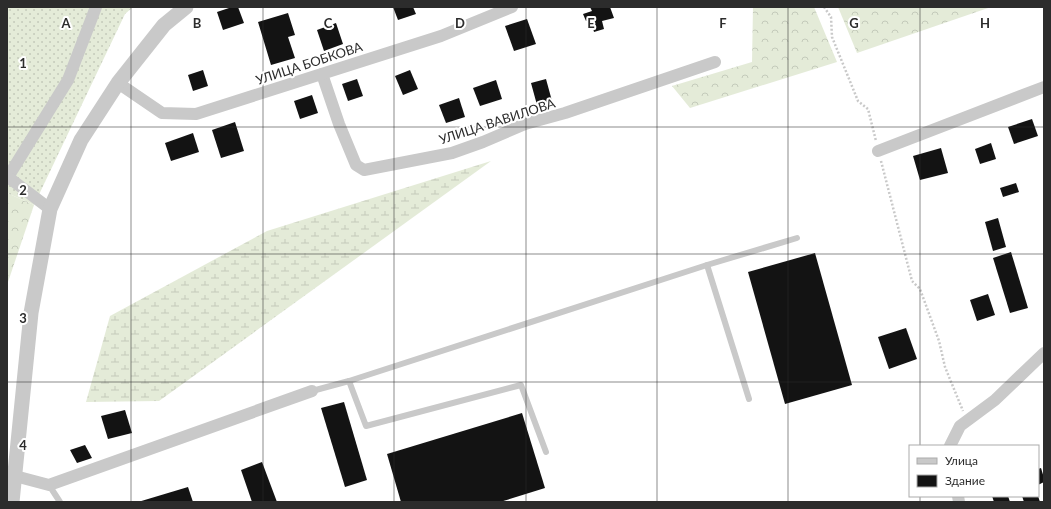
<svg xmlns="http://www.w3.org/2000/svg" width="1051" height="509" font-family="Lato,sans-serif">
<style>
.forest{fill:url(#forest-crowns)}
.wetland{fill:url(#wetland-marsh)}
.garden{fill:url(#garden-dots)}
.building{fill:#131313}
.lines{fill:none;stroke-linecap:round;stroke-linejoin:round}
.path{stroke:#c9c9c9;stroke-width:2.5;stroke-dasharray:2 2;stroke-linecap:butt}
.service{stroke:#c9c9c9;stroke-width:6}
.minor{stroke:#c9c9c9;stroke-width:12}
.tertiary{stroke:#c9c9c9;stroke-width:15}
.grid{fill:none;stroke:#2c2c2c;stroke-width:1;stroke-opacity:0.55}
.labels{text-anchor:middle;stroke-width:4;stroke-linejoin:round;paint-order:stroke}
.street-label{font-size:13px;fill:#2c2c2c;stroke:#fff}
.grid-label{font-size:13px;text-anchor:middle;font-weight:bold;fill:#2c2c2c;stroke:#fff;stroke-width:4;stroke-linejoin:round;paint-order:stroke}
</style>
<defs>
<pattern id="forest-crowns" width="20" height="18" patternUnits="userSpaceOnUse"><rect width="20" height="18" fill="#e4ebd8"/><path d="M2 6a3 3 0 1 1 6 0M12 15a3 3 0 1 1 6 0" fill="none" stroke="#c4caba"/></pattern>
<pattern id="wetland-marsh" width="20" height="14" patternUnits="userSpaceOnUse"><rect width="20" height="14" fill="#e4ebd8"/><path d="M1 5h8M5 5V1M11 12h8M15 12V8" fill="none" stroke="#c4caba"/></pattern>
<pattern id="garden-dots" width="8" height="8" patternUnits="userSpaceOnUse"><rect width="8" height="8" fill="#e4ebd8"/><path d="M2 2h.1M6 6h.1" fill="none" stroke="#c4caba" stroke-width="1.8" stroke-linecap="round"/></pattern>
</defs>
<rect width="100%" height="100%" fill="#fff"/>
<g class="forest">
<path d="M753 7H814L837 62 690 108 672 86 752 62Z"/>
<path d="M838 7H991L857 53Z"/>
<path d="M7 193 34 205 7 285Z"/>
</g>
<path class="wetland" d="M491 161 159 401 86 402 110 316 267 231Z"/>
<path class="garden" d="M7 7H133L125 14 34 205 7 193Z"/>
<g class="building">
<path d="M232 7H238L244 23 223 30 217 12Z"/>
<path d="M393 7H413L416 14 398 20Z"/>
<path d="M590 7H610L614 18 602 21 604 29 594 32 591 20 586 21 583 14 592 11Z"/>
<path d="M288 13 295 35 288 37 295 58 271 65 258 22Z"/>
<path d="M527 19 536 44 514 51 505 26Z"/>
<path d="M336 23 343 44 324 51 317 30Z"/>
<path d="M203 70 208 86 193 91 188 75Z"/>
<path d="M410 70 418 89 403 95 395 76Z"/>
<path d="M357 79 363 96 348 101 342 84Z"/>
<path d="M546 79 552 101 537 105 531 83Z"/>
<path d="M496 80 502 99 480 106 473 88Z"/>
<path d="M312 95 318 113 300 119 294 101Z"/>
<path d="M459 98 465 117 446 123 439 105Z"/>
<path d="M1032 119 1038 136 1014 144 1008 127Z"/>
<path d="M235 122 244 151 221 158 212 130Z"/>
<path d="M193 133 199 152 171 161 165 143Z"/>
<path d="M991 143 996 159 980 164 975 149Z"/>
<path d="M941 148 948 173 920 180 913 156Z"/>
<path d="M1016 183 1019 192 1003 197 1000 188Z"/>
<path d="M998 218 1006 247 993 251 985 222Z"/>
<path d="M1011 252 1028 308 1010 313 993 258Z"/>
<path d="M815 253 852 385 785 404 748 272Z"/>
<path d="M988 294 995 315 977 321 970 300Z"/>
<path d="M906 328 917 359 889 369 878 337Z"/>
<path d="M344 402 367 480 345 487 321 408Z"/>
<path d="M125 410 132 433 108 439 101 416Z"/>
<path d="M522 413 545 488 500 502H401L387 454Z"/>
<path d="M85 445 92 458 77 463 70 450Z"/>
<path d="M262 462 277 502H252L241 470Z"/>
<path d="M1041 468 1044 478V482L1038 485V469Z"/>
<path d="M188 487 193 502H138Z"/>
<path d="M992 496H1008L1010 502H994Z"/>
<path d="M1022 496H1038L1040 502H1024Z"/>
</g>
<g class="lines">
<g class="path">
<path d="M824 7 831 17 832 37 858 101 868 109 876 141"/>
<path d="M881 161 912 281 920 289 939 341 945 367 963 411"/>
</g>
<g class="service">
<path d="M707 265 749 399"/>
<path d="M349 381 366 426 521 385 546 452"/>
<path d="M312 391 349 381 707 265 797 238"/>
<path d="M49 485 60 502"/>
</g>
<g class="minor">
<path d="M322 74 339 124 356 165 364 170 452 153 483 142 525 124 565 113 715 62"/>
<path d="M118 83 162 113 196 114 441 36 512 7"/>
<path d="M878 151 1044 87"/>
<path d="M7 176 8 177 68 80 96 7"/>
<path d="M8 177 50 209"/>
<path d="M950 446 960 426 995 400 1044 353"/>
<path d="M15 476 49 485 312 391"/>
<path d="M958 496 959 502"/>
</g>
<path class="tertiary" d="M12 502 31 313 50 209 81 140 118 83 164 25 186 7"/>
</g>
<path class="grid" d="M131 7V502M263 7V502M394 7V502M526 7V502M657 7V502M788 7V502M920 7V446M7 127H1044M7 254H1044M7 382H1044M920 496V502"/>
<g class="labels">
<g class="street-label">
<text transform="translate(309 63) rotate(-18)" y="5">УЛИЦА БОБКОВА</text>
<text transform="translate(497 121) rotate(-18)" y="5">УЛИЦА ВАВИЛОВА</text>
</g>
</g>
<g class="grid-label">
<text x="66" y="28">A</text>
<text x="197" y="28">B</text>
<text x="328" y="28">C</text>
<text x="460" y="28">D</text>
<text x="591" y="28">E</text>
<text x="723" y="28">F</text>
<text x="854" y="28">G</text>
<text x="985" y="28">H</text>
<text x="23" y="68">1</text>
<text x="23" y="195">2</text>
<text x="23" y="323">3</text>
<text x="23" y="450">4</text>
</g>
<rect width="1051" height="509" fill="none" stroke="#2c2c2c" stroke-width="16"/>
<rect x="909" y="445" width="130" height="52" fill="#ffffff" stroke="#ababab"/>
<rect x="917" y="458" width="20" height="6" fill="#c9c9c9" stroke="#ababab"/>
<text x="945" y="465" font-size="12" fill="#2c2c2c">Улица</text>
<rect x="917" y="475" width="20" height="12" fill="#131313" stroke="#ababab"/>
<text x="945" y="485" font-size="12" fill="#2c2c2c">Здание</text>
</svg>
